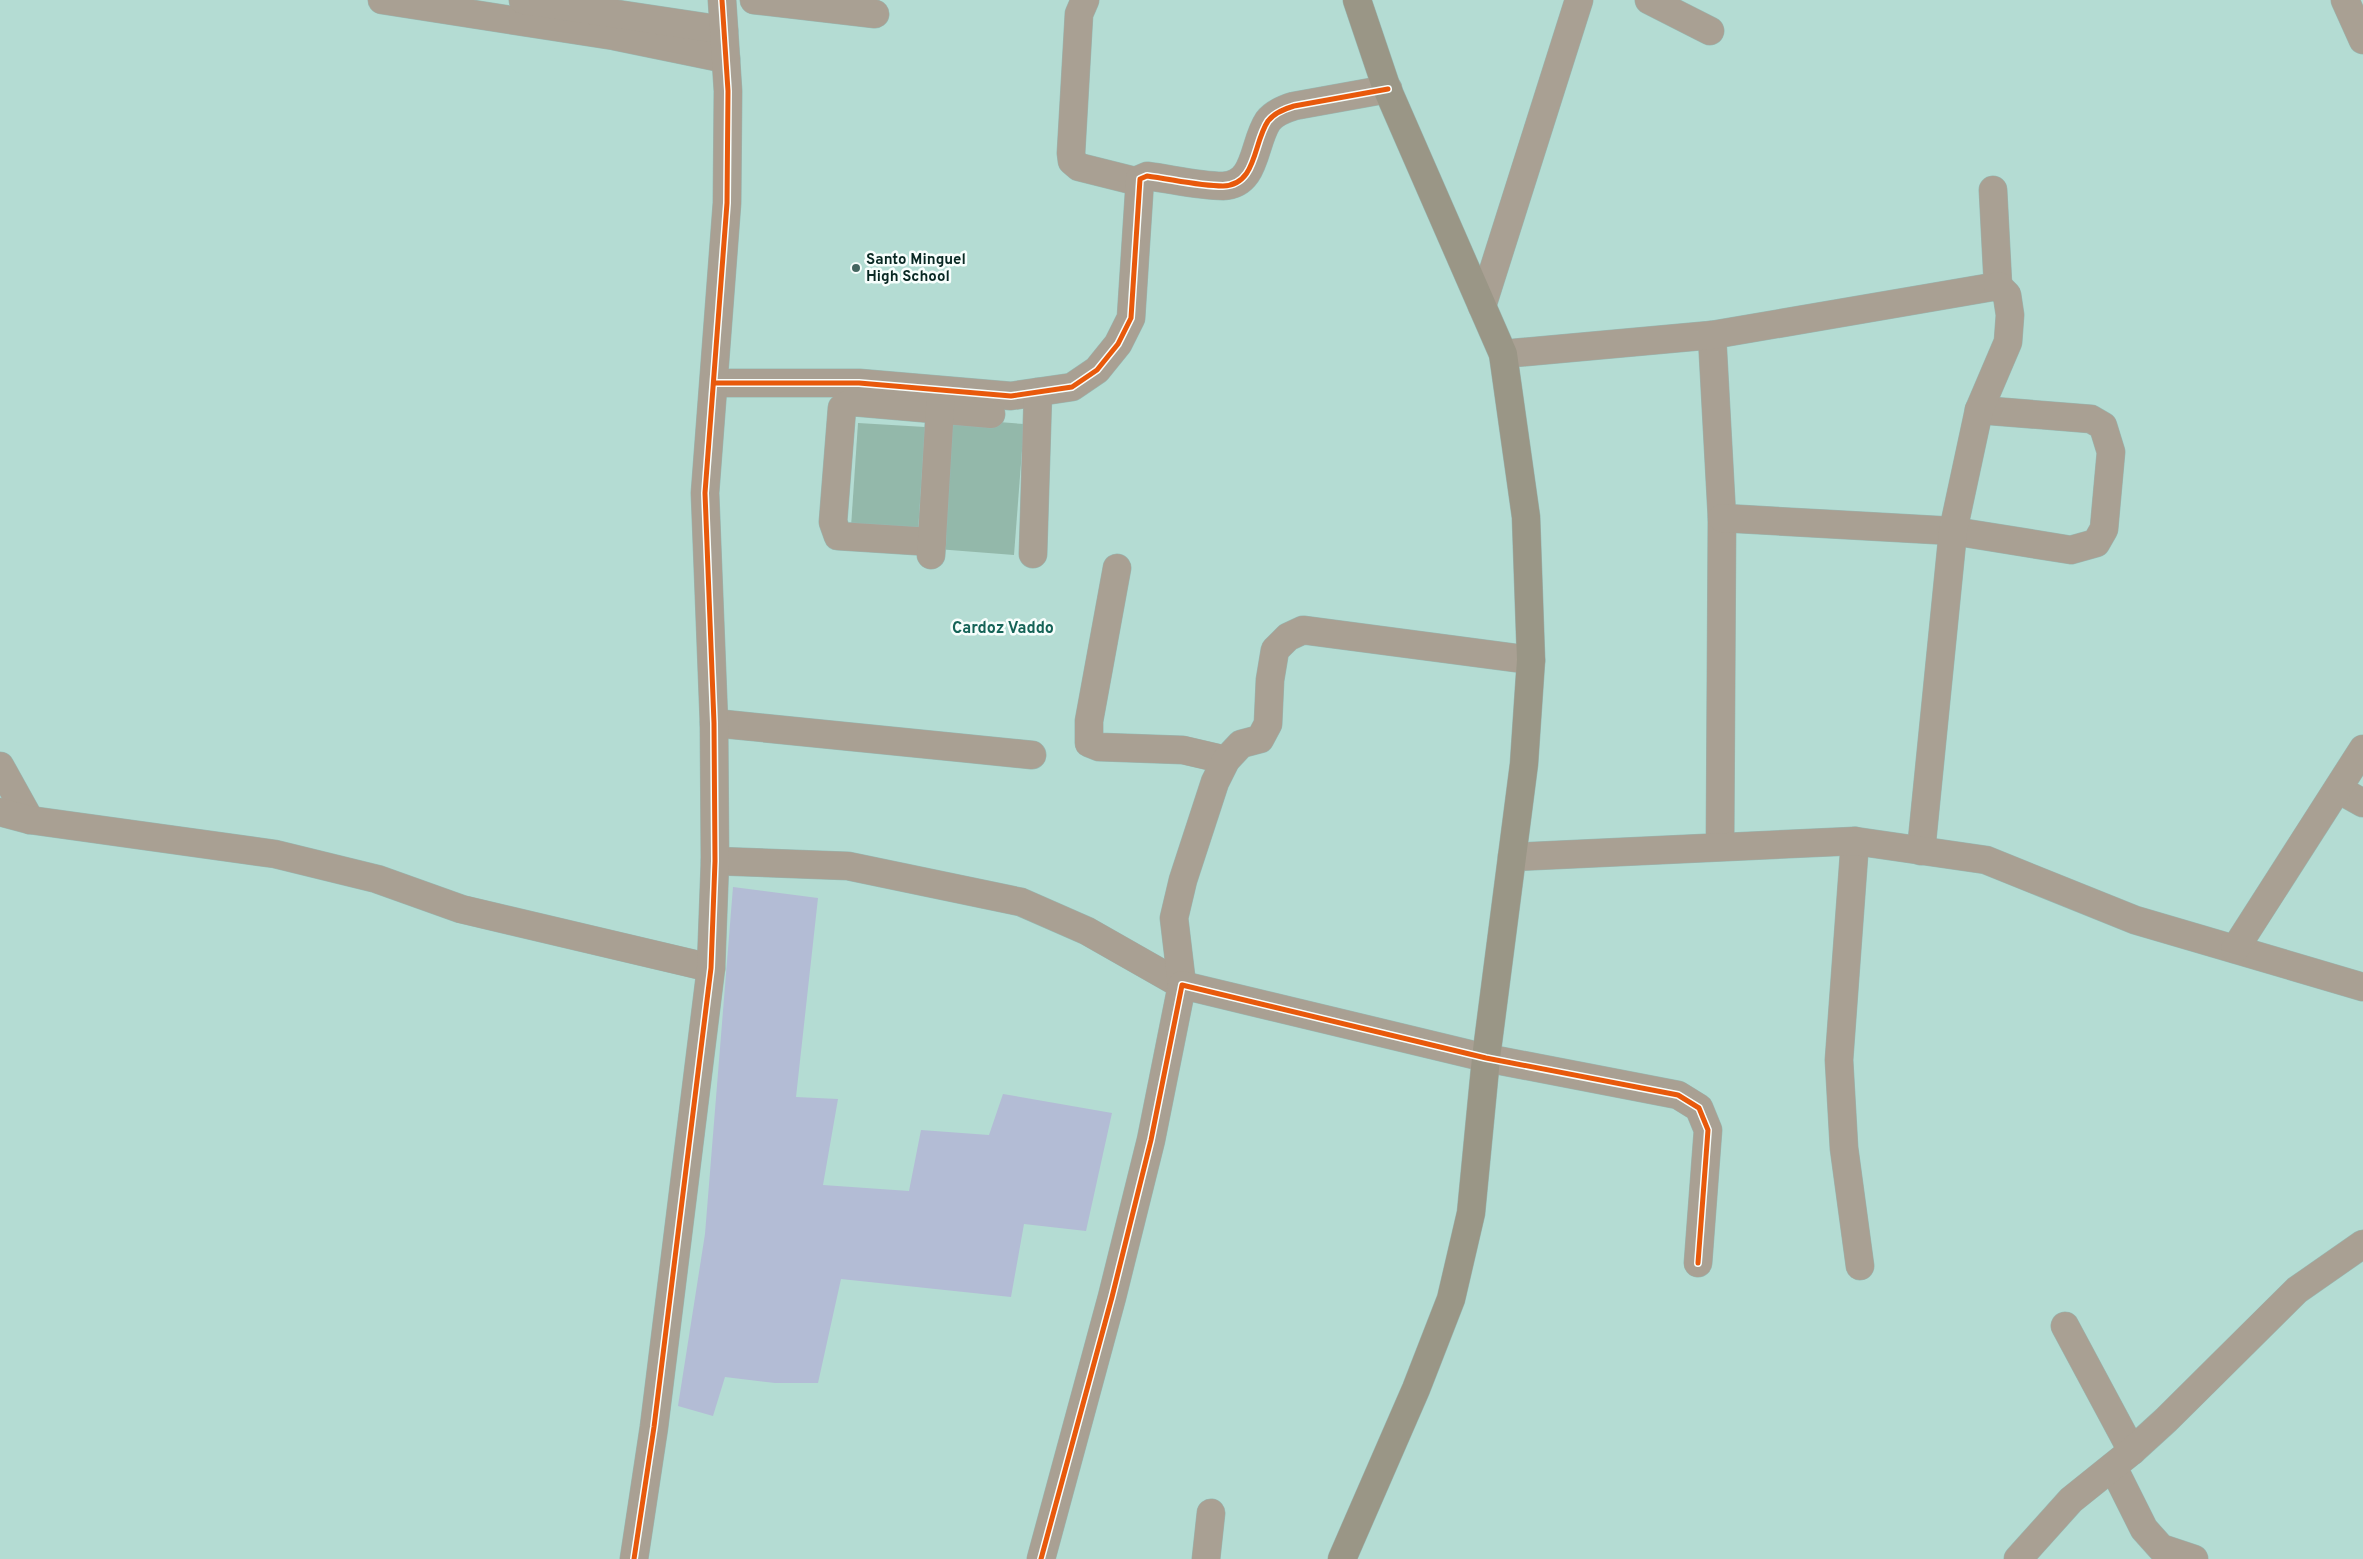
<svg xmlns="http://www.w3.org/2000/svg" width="2363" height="1559" font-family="Overpass,sans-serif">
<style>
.green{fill:#b3bcd5}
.building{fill:#93b8aa}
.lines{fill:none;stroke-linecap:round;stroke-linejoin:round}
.minor-casing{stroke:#98b8b2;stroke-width:29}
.major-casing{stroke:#98b8b2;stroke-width:29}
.minor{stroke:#a9a093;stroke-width:28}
.major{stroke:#9a9686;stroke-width:28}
.cycleway-casing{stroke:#f7fefc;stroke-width:8}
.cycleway{stroke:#e8590c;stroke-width:5}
.poi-dot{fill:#446660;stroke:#f7fefc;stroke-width:2}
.labels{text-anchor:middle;stroke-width:5;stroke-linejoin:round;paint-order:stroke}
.poi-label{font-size:15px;font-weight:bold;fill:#082722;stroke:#f7fefc;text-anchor:start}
.neighbourhood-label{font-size:16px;font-weight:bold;fill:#156357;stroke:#f7fefc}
</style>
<rect width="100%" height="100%" fill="#b4dcd3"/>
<path class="green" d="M733 887 818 898 796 1097 838 1099 823 1185 909 1191 921 1130 989 1135 1003 1094 1112 1113 1086 1231 1024 1224 1011 1297 841 1279 818 1383H775L725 1377 713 1416 678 1406 705 1234Z"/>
<g class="building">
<path d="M947 418 1024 424 1014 555 937 549Z"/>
<path d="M858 423 925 427 918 532 851 527Z"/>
</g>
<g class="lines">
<g class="minor-casing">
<g id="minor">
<path d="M382 0 614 36 726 59"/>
<path d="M523 0 724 30"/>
<path d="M754 0 875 14"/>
<path d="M1085 0 1079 14 1071 153 1072 161 1079 167 1139 182"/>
<path d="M1649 0 1710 31"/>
<path d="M2345 0 2363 40"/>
<path d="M1482 306 1579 0"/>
<path d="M1712 335 1722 518 1720 846"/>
<path d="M1503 354 1712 335 1998 286 1993 190"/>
<path d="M715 383H859L1011 396 1072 387 1097 370 1118 344 1131 318 1140 179 1147 176C1171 179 1198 186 1223 186 1257 185 1253 143 1268 121 1274 113 1284 109 1294 106L1388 89"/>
<path d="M1722 518 1953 531 2071 550 2096 543 2104 529 2111 452 2103 426 2091 419 1979 410"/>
<path d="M932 542 838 536 833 522 842 408 853 402 991 414"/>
<path d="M1033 554 1038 392"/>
<path d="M931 555 941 392"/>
<path d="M1117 568 1089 721V743L1099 747 1183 750 1226 760"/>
<path d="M714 723 1032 755"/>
<path d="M0 766 30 820"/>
<path d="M2338 789 2363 803"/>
<path d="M0 812 30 820 275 854 377 879 461 909 711 968"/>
<path d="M1855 841 1839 1060 1844 1148 1860 1266"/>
<path d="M1921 851 1953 531 1979 410 2008 342 2010 315 2007 295 1998 286"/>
<path d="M1512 857 1855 841 1986 860 2135 920 2363 987"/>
<path d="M715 861 848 866 1021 902 1087 931 1182 985"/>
<path d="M2235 949 2363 749"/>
<path d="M1182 985 1174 918 1183 880 1215 782 1226 760 1241 744 1260 739 1268 724 1270 680 1275 650 1288 637 1303 630 1531 660"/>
<path d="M2065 1326 2132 1451"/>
<path d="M2113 1467 2144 1529 2161 1548 2194 1559"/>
<path d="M634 1559 654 1427 711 968 715 861 714 723 705 493 727 203 728 91 722 0"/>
<path d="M1041 1559 1112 1297 1151 1140 1182 985 1486 1058 1678 1095 1699 1108 1708 1130 1698 1263"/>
<path d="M1206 1559 1211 1513"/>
<path d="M2018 1559 2071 1500 2132 1451 2166 1420 2297 1290 2363 1244"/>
</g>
</g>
<g class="major-casing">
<path id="major" d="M1342 1559 1416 1389 1451 1299 1471 1213 1486 1058 1524 764 1531 660 1526 517 1503 354 1386 86 1357 0"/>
</g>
<use href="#minor" class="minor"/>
<use href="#major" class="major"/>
<g class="cycleway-casing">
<g id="cycleway">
<path d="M715 383H859L1011 396 1072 387 1097 370 1118 344 1131 318 1140 179 1147 176C1171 179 1198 186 1223 186 1257 185 1253 143 1268 121 1274 113 1284 109 1294 106L1388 89"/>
<path d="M634 1559 654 1427 711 968 715 861 714 723 705 493 727 203 728 91 722 0"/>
<path d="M1041 1559 1112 1297 1151 1140 1182 985 1486 1058 1678 1095 1699 1108 1708 1130 1698 1263"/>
</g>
</g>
<use href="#cycleway" class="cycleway"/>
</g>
<circle class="poi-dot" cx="856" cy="268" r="5"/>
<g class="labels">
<g class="poi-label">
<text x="866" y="264">Santo Minguel<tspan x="866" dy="17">High School</tspan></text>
</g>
<g class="neighbourhood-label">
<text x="1003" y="633">Cardoz Vaddo</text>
</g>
</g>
</svg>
